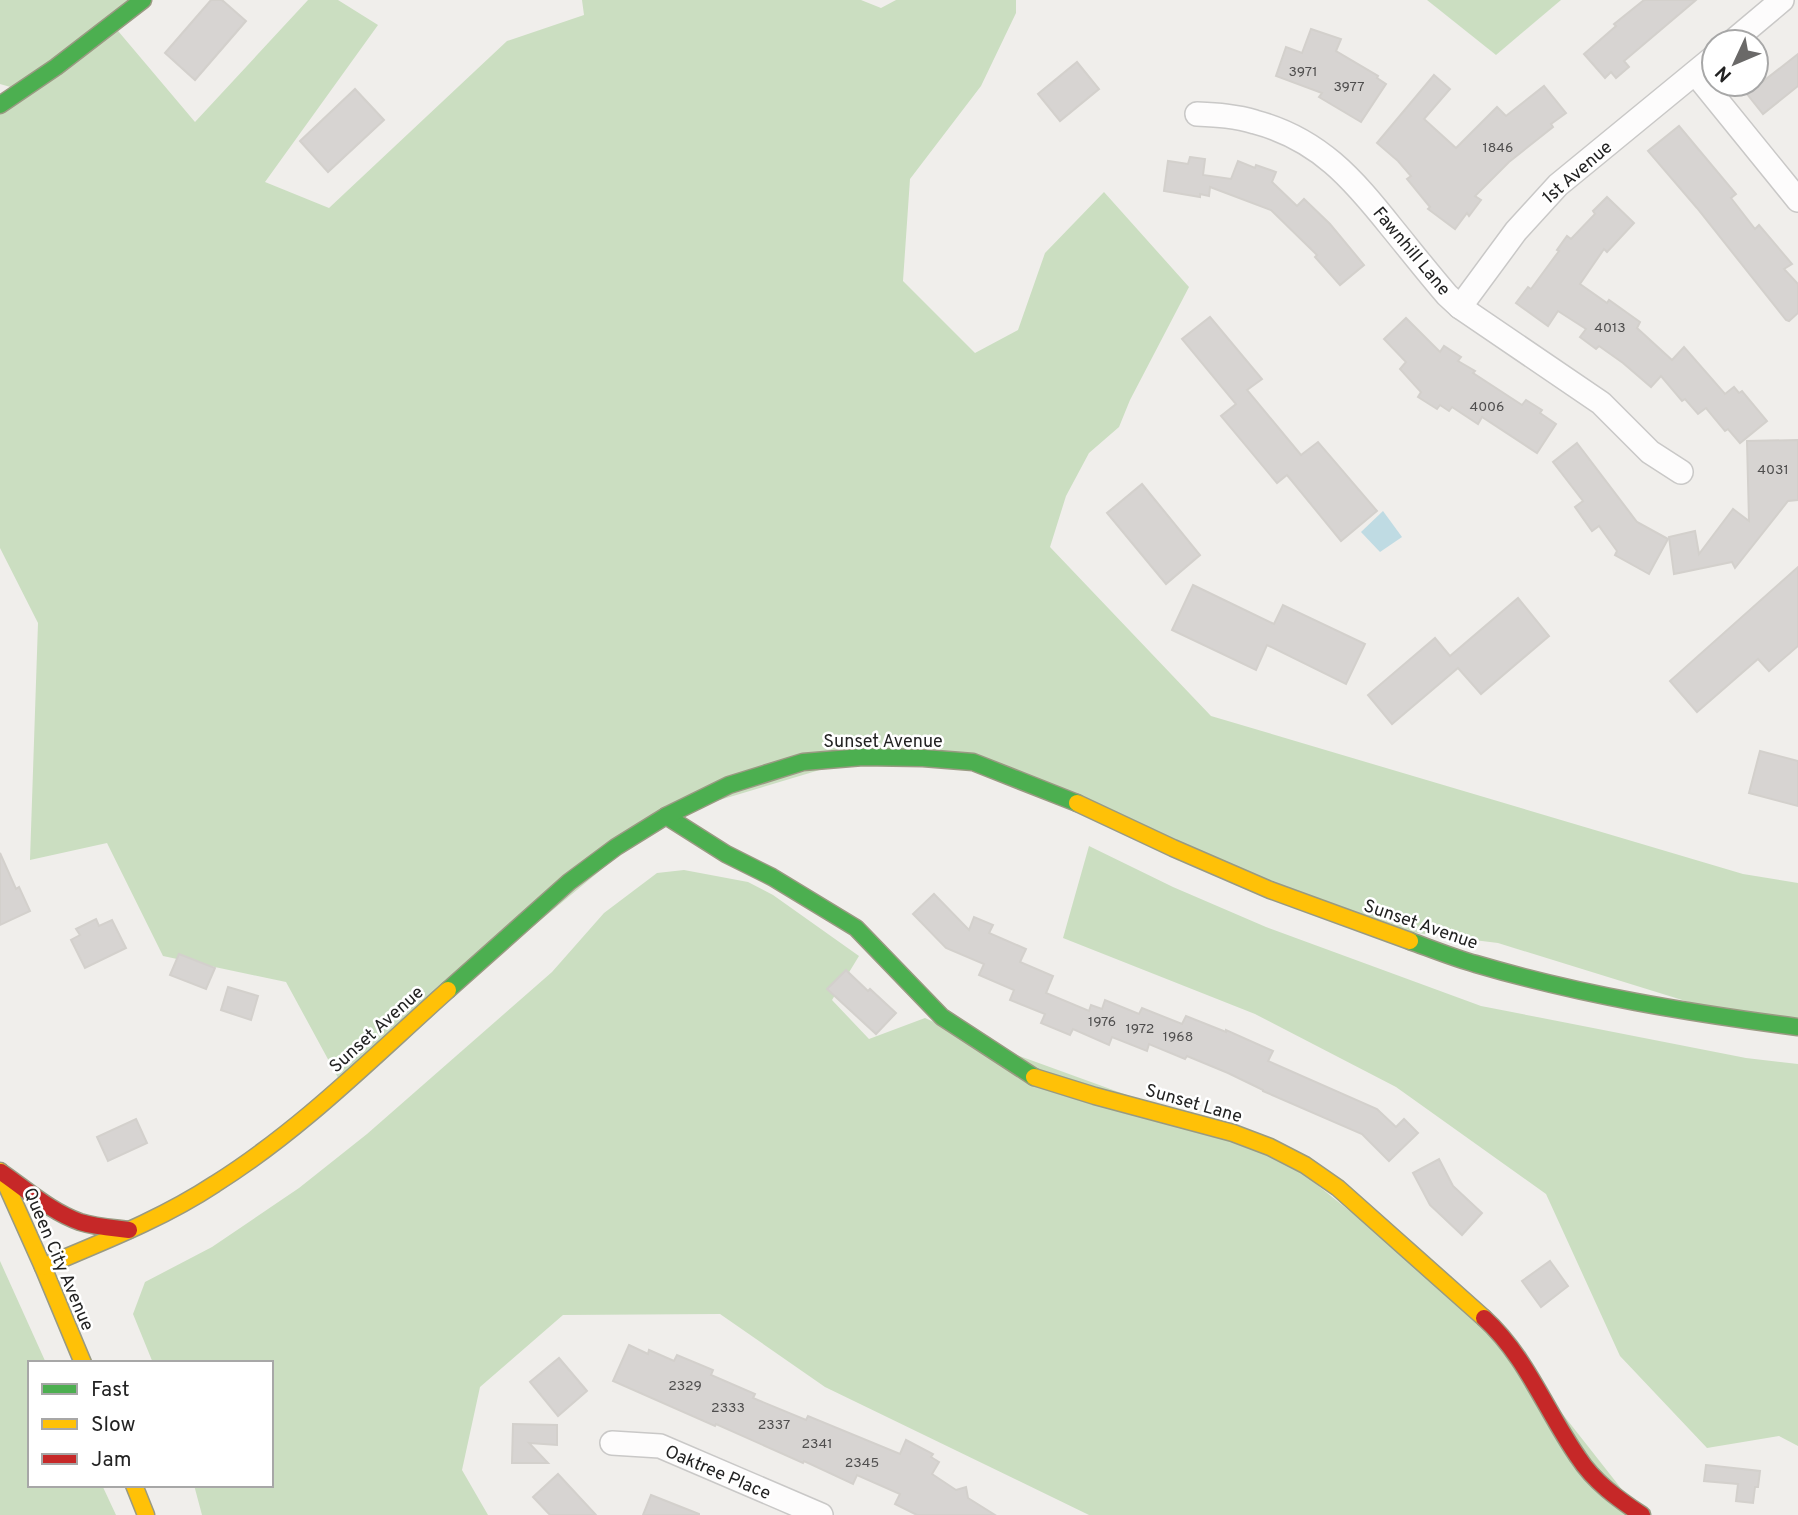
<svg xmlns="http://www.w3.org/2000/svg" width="1798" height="1515" font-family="Overpass,sans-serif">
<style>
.forest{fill:#cbdec1}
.water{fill:#bfdbe3}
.building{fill:#d7d4d2;stroke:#d3d0cc;stroke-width:2}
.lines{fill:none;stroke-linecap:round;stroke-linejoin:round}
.street-casing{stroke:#c9c8c7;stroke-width:26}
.fast-casing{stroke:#999a82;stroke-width:19}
.slow-casing{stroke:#999a82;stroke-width:19}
.jam-casing{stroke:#999a82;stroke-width:19}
.street{stroke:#fdfcfc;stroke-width:23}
.fast{stroke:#4caf50;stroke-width:16}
.slow{stroke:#ffc107;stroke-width:16}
.jam{stroke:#c62828;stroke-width:16}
.labels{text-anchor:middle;stroke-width:5;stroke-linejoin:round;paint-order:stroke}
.number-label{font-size:14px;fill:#4f4e4e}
.street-label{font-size:18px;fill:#222;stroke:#fff}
</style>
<rect width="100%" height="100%" fill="#f0eeeb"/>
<g class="forest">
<path d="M0 0H143L113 25 195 122 308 0H338L378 25 265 182 329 208 507 41 584 15 582 0H861L881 8 896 0H1016V13L981 86 910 179 903 281 975 353 1018 330 1045 253 1104 192 1189 287 1130 400 1119 427 1089 453 1066 496 1050 547 1211 716 1743 874 1798 883V1027L1750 1021 1498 943 1369 927 973 762 863 757 666 816 342 1085 286 982 163 956 107 843 30 860 38 623 0 548V105L21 90 0 84Z"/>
<path d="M1427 0H1561L1496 55Z"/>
<path d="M1089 846 1173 887 1266 927 1481 1006 1746 1058 1798 1064V1446L1779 1436 1707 1448 1620 1356 1546 1194 1396 1087 1255 1014 1063 938Z"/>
<path d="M684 870 748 882 773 895 859 956 832 1000 869 1039 925 1018 975 1040 1270 1147 1494 1327 1642 1515H1089L825 1387 720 1314 563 1315 480 1387 462 1470 488 1515H202L194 1485H271V1363H153L133 1314 145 1282 212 1247 299 1188 367 1134 552 972 604 913 657 873Z"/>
<path d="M0 1261 46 1363H30V1485H102L116 1515H0Z"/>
</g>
<path class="water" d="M1383 511 1402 537 1380 552 1361 532Z"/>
<g class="building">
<path d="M211 0H222L246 21 195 80 165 53Z"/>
<path d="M1644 0H1696L1624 61 1629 67 1616 78 1611 72 1605 78 1584 54 1616 26 1614 24Z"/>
<path d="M1311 29 1341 39 1336 51 1378 76 1377 78 1386 84 1361 122 1319 97 1322 93 1276 76 1286 47 1302 53Z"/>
<path d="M1798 54V86L1763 114 1747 94Z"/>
<path d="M1077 62 1099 89 1060 121 1038 94Z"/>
<path d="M1434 75 1450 89 1424 119 1456 148 1497 107 1506 116 1544 86 1566 113 1551 124 1553 127 1509 162 1475 196 1481 200 1469 216 1467 213 1455 229 1428 209 1430 207 1407 179 1411 176 1398 161 1377 143Z"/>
<path d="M355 89 384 120 328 172 300 141Z"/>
<path d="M1679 126 1736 194 1731 198 1755 229 1759 225 1792 264 1784 269 1798 284V313L1789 321 1786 320 1697 208 1648 151Z"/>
<path d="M1190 157 1205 159 1203 175 1231 179 1238 161 1255 168 1256 165 1276 172 1272 182 1297 206 1304 199 1330 224 1364 265 1340 285 1315 257 1317 255 1271 210 1210 187 1209 196 1200 194V197L1164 191 1168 161 1188 164Z"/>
<path d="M1607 197 1634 223 1607 252 1604 249 1580 284 1607 303 1609 300 1640 322 1637 328 1672 360 1684 347 1725 394 1734 387 1739 393 1742 391 1767 421 1740 443 1728 429 1725 431 1706 408 1698 414 1685 399 1682 401 1661 376 1651 387 1623 363 1599 346 1596 349 1580 337 1586 329 1558 311 1548 326 1516 303 1528 287 1531 289 1559 251 1557 250 1567 236 1571 239 1595 214 1593 211Z"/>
<path d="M1210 317 1262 379 1247 390 1301 455 1318 442 1377 511 1341 541 1287 475 1277 483 1221 416 1236 404 1182 339Z"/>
<path d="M1406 318 1440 352 1444 346 1461 357 1458 361 1475 371 1473 373 1522 405 1526 400 1542 410 1540 413 1556 424 1537 453 1482 417 1478 424 1452 407 1449 411 1440 405 1437 409 1418 397 1421 392 1400 369 1406 362 1384 339Z"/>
<path d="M1798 440V500L1788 501 1735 568 1732 562 1674 574 1669 537 1695 531 1699 554 1733 509 1749 521 1747 441Z"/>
<path d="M1577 443 1637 522 1668 539 1649 574 1615 555 1617 551 1599 526 1592 531 1575 507 1583 501 1553 462Z"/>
<path d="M1142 484 1200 555 1166 584 1107 513Z"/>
<path d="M1798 567V646L1769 671 1758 659 1697 712 1670 681Z"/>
<path d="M1193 585 1274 624 1283 605 1365 644 1346 684 1267 645 1256 670 1172 630Z"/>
<path d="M1518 598 1549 636 1481 694 1458 668 1392 724 1368 695 1435 638 1450 656Z"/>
<path d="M1760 751 1798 761V806L1749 793Z"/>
<path d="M0 853 16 889 19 887 30 911 0 925Z"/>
<path d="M934 894 969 930 974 917 993 925 989 933 1026 949 1020 962 1053 976 1046 993 1089 1011 1091 1005 1102 1009 1105 1000 1139 1014 1142 1008 1182 1024 1186 1016 1226 1032V1030L1273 1051 1268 1061 1377 1109 1396 1127 1404 1119 1418 1133 1389 1161 1362 1134 1263 1091V1090L1228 1073 1187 1056 1185 1059 1149 1044 1147 1051 1112 1037 1109 1045 1073 1029 1070 1035 1041 1023 1045 1014 1010 1000 1014 990 979 975 984 964 946 948 913 914Z"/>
<path d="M96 919 99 926 112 920 126 948 85 968 71 940 80 935 76 929Z"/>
<path d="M179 954 215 968 206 989 170 975Z"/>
<path d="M846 970 868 991 870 989 896 1013 876 1034 827 989Z"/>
<path d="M228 987 258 996 251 1020 221 1010Z"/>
<path d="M136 1119 147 1143 108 1161 97 1137Z"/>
<path d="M1439 1159 1453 1186 1482 1213 1462 1235 1430 1205 1413 1173Z"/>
<path d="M1550 1261 1568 1286 1541 1307 1522 1281Z"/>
<path d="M629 1345 648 1354 649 1350 674 1361 677 1355 713 1370 711 1375 755 1394 753 1398 806 1420 808 1416 900 1454 906 1440 933 1454 931 1457 939 1462 932 1474 956 1490 966 1487 968 1498 995 1515H917L895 1504 900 1494 857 1475 853 1484 804 1461 803 1463 716 1424 715 1426 613 1381Z"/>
<path d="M559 1358 587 1391 558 1416 530 1382Z"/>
<path d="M513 1424 557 1425V1445L529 1443 548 1463H512Z"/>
<path d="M1706 1465 1760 1471 1758 1487H1755L1753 1503 1736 1501 1738 1484 1704 1481Z"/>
<path d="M558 1474 596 1515H550L533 1497Z"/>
<path d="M651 1495 699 1514V1515H643Z"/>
</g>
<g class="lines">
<g class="street-casing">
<g id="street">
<path d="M1732 42 1782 0"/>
<path d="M1695 73 1798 200"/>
<path d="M1197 114C1217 115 1236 116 1255 122 1319 139 1353 179 1392 228 1410 250 1428 273 1447 295L1460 307 1601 403 1650 452 1681 472"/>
<path d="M1460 307 1516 231 1558 185 1714 57"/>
<path d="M612 1443 660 1446 821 1515"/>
</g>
</g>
<g class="fast-casing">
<g id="fast">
<path d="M0 105 56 67 143 0"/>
<path d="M666 816 726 854 772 877 856 928 942 1017 1034 1077"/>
<path d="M1410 941C1432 949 1454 958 1476 964 1581 995 1689 1013 1798 1027"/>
<path d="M448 990 569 882 616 847 666 816 729 785 803 762 863 757 923 758 973 762 1077 803"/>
</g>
</g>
<g class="slow-casing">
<g id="slow">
<path d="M1077 803 1173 848 1270 890 1410 941"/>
<path d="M1034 1077 1095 1096 1233 1133 1270 1147 1305 1165 1338 1188 1484 1318"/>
<path d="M0 1171 43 1267 83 1363"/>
<path d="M43 1267C102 1242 162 1219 215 1184 301 1130 373 1057 448 990"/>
<path d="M134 1485 146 1515"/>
</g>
</g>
<g class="jam-casing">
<g id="jam">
<path d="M1 1172C26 1189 51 1212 80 1222 96 1227 113 1228 129 1230"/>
<path d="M1484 1318C1526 1356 1546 1411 1578 1457 1594 1482 1618 1499 1642 1515"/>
</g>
</g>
<use href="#street" class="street"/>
<use href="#fast" class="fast"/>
<use href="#slow" class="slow"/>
<use href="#jam" class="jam"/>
</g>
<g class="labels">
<g class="number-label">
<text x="1303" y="76">3971</text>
<text x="1349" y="91">3977</text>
<text x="1498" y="152">1846</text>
<text x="1610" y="332">4013</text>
<text x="1487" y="411">4006</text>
<text x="1773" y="474">4031</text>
<text x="1102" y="1026">1976</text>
<text x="1140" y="1033">1972</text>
<text x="1178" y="1041">1968</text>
<text x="685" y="1390">2329</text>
<text x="728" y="1412">2333</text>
<text x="774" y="1429">2337</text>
<text x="817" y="1448">2341</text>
<text x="862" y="1467">2345</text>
</g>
<g class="street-label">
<text transform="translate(1577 172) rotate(-41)" y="6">1st Avenue</text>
<text transform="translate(1412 251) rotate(50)" y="6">Fawnhill Lane</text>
<text x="883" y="747">Sunset Avenue</text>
<text transform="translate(1421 924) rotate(19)" y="6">Sunset Avenue</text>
<text transform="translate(376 1029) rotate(-42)" y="6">Sunset Avenue</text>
<text transform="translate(1194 1103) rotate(16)" y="6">Sunset Lane</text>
<text transform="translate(59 1259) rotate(67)" y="6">Queen City Avenue</text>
<text transform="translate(718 1472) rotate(23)" y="6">Oaktree Place</text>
</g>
</g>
<rect x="28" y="1361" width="245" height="126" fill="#ffffff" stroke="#a7a7a7" stroke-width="2"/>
<rect x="42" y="1384" width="35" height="10" fill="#4caf50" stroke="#a7a7a7" stroke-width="2"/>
<text x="91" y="1396" font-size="21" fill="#222222">Fast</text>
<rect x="42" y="1419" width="35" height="10" fill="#ffc107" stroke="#a7a7a7" stroke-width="2"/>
<text x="91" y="1431" font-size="21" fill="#222222">Slow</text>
<rect x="42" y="1454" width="35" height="10" fill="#c62828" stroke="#a7a7a7" stroke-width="2"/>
<text x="91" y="1466" font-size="21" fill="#222222">Jam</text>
<g transform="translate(1735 63) rotate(226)"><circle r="33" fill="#ffffff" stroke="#a7a7a7" stroke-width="2"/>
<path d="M0-5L12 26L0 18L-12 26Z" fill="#6a6968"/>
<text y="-10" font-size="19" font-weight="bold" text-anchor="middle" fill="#222222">N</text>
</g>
</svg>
